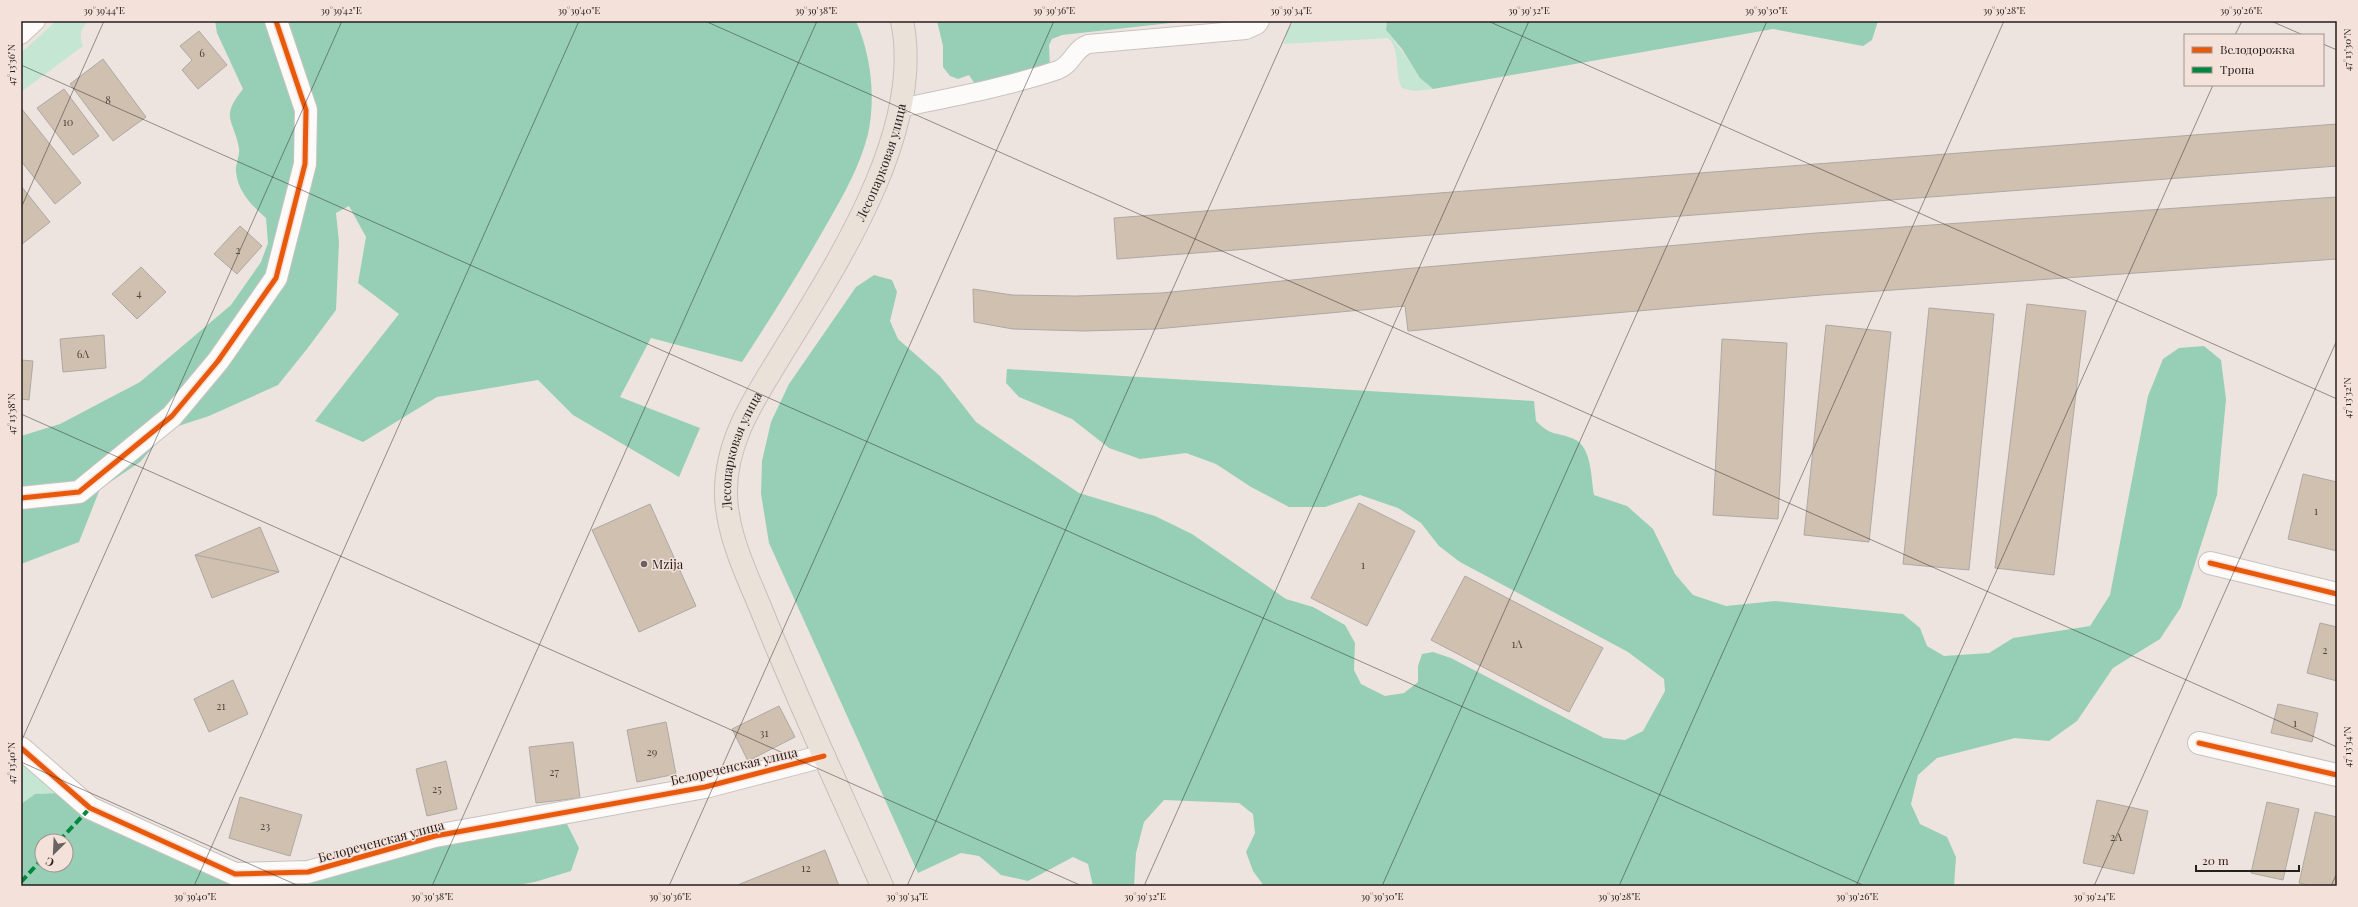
<svg xmlns="http://www.w3.org/2000/svg" width="2358" height="907" font-family="'Playfair Display',serif">
<style>
.green{fill:#c4e6d3}
.forest{fill:#97cfb6;fill-rule:evenodd}
.building{fill:#d0c0af;stroke:#aea8a4}
.lines{fill:none;stroke-linecap:round;stroke-linejoin:round}
.service-casing{stroke:#c8c2bf;stroke-width:20}
.minor-casing{stroke:#c8c2bf;stroke-width:24}
.primary-casing{stroke:#c4c0be;stroke-width:24}
.service{stroke:#fcfbfa;stroke-width:18}
.minor{stroke:#fcfbfa;stroke-width:22}
.primary{stroke:#eae1d9;stroke-width:22}
.quiet{stroke:#00873e;stroke-width:4;stroke-dasharray:8 4;stroke-linecap:butt}
.cycleway-casing{stroke:#f3e1da;stroke-width:8}
.cycleway{stroke:#e8590c;stroke-width:5}
.ticks{fill:none;stroke:#241e1c;stroke-width:1;stroke-opacity:0.45}
.poi-dot{fill:#6a6361;stroke:#f3e1da;stroke-width:1.5}
.labels{text-anchor:middle;stroke-width:3;stroke-linejoin:round;paint-order:stroke}
.number-label{font-size:11px;fill:#4f4641}
.street-label{font-size:13px;fill:#241e1c;stroke:#f3e1da}
.poi-label{font-size:13px;fill:#241e1c;stroke:#f3e1da;text-anchor:start}
.neatline{fill:none;stroke:#241e1c;stroke-width:1.5}
.ticks-label{font-size:10px;text-anchor:middle;fill:#241e1c}
</style>
<rect width="100%" height="100%" fill="#ede4e0"/>
<g class="green">
<path d="M56 21H88C80 29 79 36 83 46L21 92V53Z"/>
<path d="M1294 21H1387L1386 30 1427 85 1433 89 1414 91 1402 88C1394 73 1401 49 1388 38L1284 44 1287 31Z"/>
<path d="M21 761 59 793 35 794 21 804Z"/>
</g>
<g class="forest">
<path d="M215 21H856C871 55 876 97 868 134 860 166 844 194 828 222 801 270 772 316 742 362L651 338 620 397 700 428 679 477 573 415 538 380 437 397 363 442 315 421 399 314 358 283 366 237 349 206 336 213 339 242 336 310 307 349 278 385 209 416 169 429 140 462 100 489 79 542 21 564V436L60 424 140 382 231 305 261 262 268 243 266 218C252 206 238 192 236 172 235 165 240 156 239 148 233 118 220 118 243 89L217 33Z"/>
<path d="M937 21H1180V22L1062 35 1052 39 1049 45 1050 67 975 84 969 75 958 79 950 76 943 67V46Z"/>
<path d="M1387 21H1878L1872 40 1863 46 1773 29 1433 89 1420 78 1402 49 1386 30Z"/>
<path d="M874 275 892 280 897 292 890 321 898 339 940 376 976 422 1079 493 1155 516 1192 534 1286 599 1313 607 1345 625 1355 643 1354 670 1361 684 1385 696 1404 693 1418 682V666L1422 654 1433 652 1451 658 1604 738 1625 740 1643 731 1665 691 1664 679 1628 652 1460 562 1439 546 1421 523 1398 508 1360 495 1325 507H1289L1251 487 1216 464 1186 453 1140 459 1109 448 1072 419 1019 397 1006 383 1007 369 1534 401 1536 421C1553 438 1556 431 1574 439 1592 447 1591 478 1594 495L1627 506 1653 529 1675 574 1693 595 1726 606 1775 601 1903 614 1920 628 1927 646 1944 656 1989 653 2013 638 2090 626 2110 595 2148 396 2163 359 2179 348 2204 346 2221 360 2226 399 2217 495 2181 607 2160 639 2113 668 2077 721 2049 741 2015 738 1937 758 1918 775 1911 804 1920 824 1947 837 1956 857 1954 886H1264L1253 871 1246 852 1255 833 1253 814 1239 803 1164 800 1144 822 1136 853 1134 886H1093L1088 864 1073 857 1028 881 1001 875 979 856 961 853 918 873 769 543 761 494 762 461 771 422 789 384 856 287Z"/>
<path d="M59 793 234 881 442 841 566 822 579 848 571 871 535 882 512 886H21V804L35 794ZM42 841H66V865H42Z"/>
</g>
<g class="building">
<path d="M199 31 227 65 198 89 182 70 192 60 180 46Z"/>
<path d="M103 59 146 117 113 141 70 84Z"/>
<path d="M64 89 99 136 73 155 37 108Z"/>
<path d="M21 108 81 183 55 204 21 161Z"/>
<path d="M2337 124V166L1117 259 1114 218Z"/>
<path d="M21 186 50 222 21 245Z"/>
<path d="M2337 197V259L1821 295 1408 331 1405 306 1156 329 1084 331 1013 329 974 322 973 289 1012 295 1076 296 1161 293 1403 269 1816 233Z"/>
<path d="M240 226 262 246 237 274 214 254Z"/>
<path d="M141 267 166 292 137 319 112 294Z"/>
<path d="M2027 304 2086 311 2054 575 1995 568Z"/>
<path d="M1929 308 1994 314 1969 570 1903 564Z"/>
<path d="M1826 325 1891 332 1869 542 1804 535Z"/>
<path d="M104 335 106 368 63 372 60 339Z"/>
<path d="M1722 339 1787 343 1778 519 1713 515Z"/>
<path d="M21 360 33 361 29 400 21 399Z"/>
<path d="M2303 474 2337 482V551L2288 539Z"/>
<path d="M1359 503 1415 531 1367 626 1311 598Z"/>
<path d="M650 504 696 606 639 632 592 530Z"/>
<path d="M260 527 279 572 195 555Z"/>
<path d="M195 555 279 572 212 598Z"/>
<path d="M1465 576 1603 648 1569 712 1431 640Z"/>
<path d="M2320 623 2337 627V681L2307 673Z"/>
<path d="M233 680 248 714 209 732 194 699Z"/>
<path d="M2278 704 2318 713 2312 742 2271 733Z"/>
<path d="M779 706 795 737 748 761 732 729Z"/>
<path d="M666 722 676 774 637 782 627 730Z"/>
<path d="M573 742 580 798 536 803 529 747Z"/>
<path d="M446 761 457 809 427 816 416 769Z"/>
<path d="M240 797 302 815 290 856 229 838Z"/>
<path d="M2097 800 2148 811 2134 874 2083 863Z"/>
<path d="M2267 802 2299 809 2283 880 2251 873Z"/>
<path d="M2315 812 2337 817V886H2312L2299 883Z"/>
<path d="M825 850 839 886H735Z"/>
</g>
<g class="lines">
<g class="service-casing">
<g id="service">
<path d="M21 35 36 21"/>
<path d="M900 108C953 97 1007 87 1058 70 1072 65 1074 49 1088 44L1246 30 1257 25 1260 21"/>
</g>
</g>
<g class="minor-casing">
<g id="minor">
<path d="M21 498 79 492 172 416 218 361 276 278 305 164 306 110 276 21"/>
<path d="M2210 563 2337 594"/>
<path d="M2199 743 2337 775"/>
<path d="M21 748 90 808 235 874 308 872 435 836 705 787 824 756"/>
</g>
</g>
<g class="primary-casing">
<g id="primary">
<path id="s1" d="M882 886C842 795 800 706 763 614 748 577 728 538 726 497 724 443 754 399 781 355 836 265 925 131 902 21"/>
</g>
</g>
<use href="#service" class="service"/>
<use href="#minor" class="minor"/>
<use href="#primary" class="primary"/>
<g class="quiet">
<path d="M59 841 90 808"/>
<path d="M21 882 42 859"/>
</g>
<g class="cycleway-casing">
<g id="cycleway">
<path d="M21 498 79 492 172 416 218 361 276 278 305 164 306 110 276 21"/>
<path d="M2210 563 2337 594"/>
<path d="M2199 743 2337 775"/>
<path d="M21 748 90 808 235 874 308 872 435 836 705 787 824 756"/>
</g>
</g>
<use href="#cycleway" class="cycleway"/>
</g>
<path class="ticks" d="M705 21 2337 747M1488 21 2337 399M2271 21 2303 35M2235 35 2242 21M2323 44 2337 50M21 65 1865 886M21 208 104 21M21 414 1082 886M21 742 342 21M21 762 299 886M194 886 579 21M432 886 817 21M669 886 1054 21M907 886 1292 21M1144 886 1529 21M1382 886 1767 21M1619 886 2004 21M1856 886 2213 85M2094 886 2337 340M2331 886 2337 873"/>
<circle class="poi-dot" cx="644" cy="564" r="4"/>
<g class="labels">
<g class="number-label">
<text x="202" y="57">6</text>
<text x="108" y="104">8</text>
<text x="68" y="126">10</text>
<text x="238" y="254">2</text>
<text x="139" y="297">4</text>
<text x="83" y="358">6А</text>
<text x="2316" y="515">1</text>
<text x="1363" y="569">1</text>
<text x="1517" y="648">1А</text>
<text x="2325" y="654">2</text>
<text x="221" y="710">21</text>
<text x="2295" y="727">1</text>
<text x="764" y="737">31</text>
<text x="652" y="756">29</text>
<text x="554" y="776">27</text>
<text x="437" y="793">25</text>
<text x="265" y="830">23</text>
<text x="2116" y="841">2А</text>
<text x="806" y="872">12</text>
</g>
<g class="street-label">
<text dy="5" stroke="none"><textPath href="#s1" startOffset="793">Лесопарковая улица</textPath></text>
<text dy="5" stroke="none"><textPath href="#s1" startOffset="469">Лесопарковая улица</textPath></text>
<text transform="translate(734 766) rotate(-13)" y="5">Белореченская улица</text>
<text transform="translate(381 841) rotate(-15)" y="5">Белореченская улица</text>
</g>
<g class="poi-label">
<text x="652" y="569">Mzija</text>
</g>
</g>
<rect width="2358" height="907" fill="none" stroke="#f3e1da" stroke-width="44"/>
<rect x="2184" y="34" width="140" height="52" fill="#f3e1da" stroke="#a0938e"/>
<rect x="2192" y="47" width="20" height="6" fill="#e8590c" stroke="#a0938e"/>
<text x="2220" y="54" font-size="12" fill="#241e1c">Велодорожка</text>
<rect x="2192" y="67" width="20" height="6" fill="#00873e" stroke="#a0938e"/>
<text x="2220" y="74" font-size="12" fill="#241e1c">Тропа</text>
<g transform="translate(54 853) rotate(204)"><circle r="19" fill="#f3e1da" stroke="#a0938e"/>
<path d="M0-3L7 15L0 10L-7 15Z" fill="#6a6361"/>
<text y="-6" font-size="11" font-weight="bold" text-anchor="middle" fill="#241e1c">С</text>
</g>
<path d="M2196 865v6h103v-6" fill="none" stroke="#241e1c" stroke-width="2"/>
<text x="2202" y="865" font-size="12" fill="#241e1c" stroke="#f3e1da" stroke-width="3" paint-order="stroke">20 m</text>
<rect x="22" y="22" width="2314" height="863" class="neatline"/>
<g class="ticks-label">
<text x="104" y="14">39°39'44"E</text>
<text x="341" y="14">39°39'42"E</text>
<text x="579" y="14">39°39'40"E</text>
<text x="816" y="14">39°39'38"E</text>
<text x="1054" y="14">39°39'36"E</text>
<text x="1291" y="14">39°39'34"E</text>
<text x="1529" y="14">39°39'32"E</text>
<text x="1766" y="14">39°39'30"E</text>
<text x="2004" y="14">39°39'28"E</text>
<text x="2241" y="14">39°39'26"E</text>
<text transform="translate(2347 50) rotate(-90)" y="4">47°13'30"N</text>
<text transform="translate(11 65) rotate(-90)" y="4">47°13'36"N</text>
<text transform="translate(2347 398) rotate(-90)" y="4">47°13'32"N</text>
<text transform="translate(11 414) rotate(-90)" y="4">47°13'38"N</text>
<text transform="translate(2347 747) rotate(-90)" y="4">47°13'34"N</text>
<text transform="translate(11 763) rotate(-90)" y="4">47°13'40"N</text>
<text x="195" y="900">39°39'40"E</text>
<text x="432" y="900">39°39'38"E</text>
<text x="670" y="900">39°39'36"E</text>
<text x="907" y="900">39°39'34"E</text>
<text x="1145" y="900">39°39'32"E</text>
<text x="1382" y="900">39°39'30"E</text>
<text x="1619" y="900">39°39'28"E</text>
<text x="1857" y="900">39°39'26"E</text>
<text x="2094" y="900">39°39'24"E</text>
</g>
</svg>
